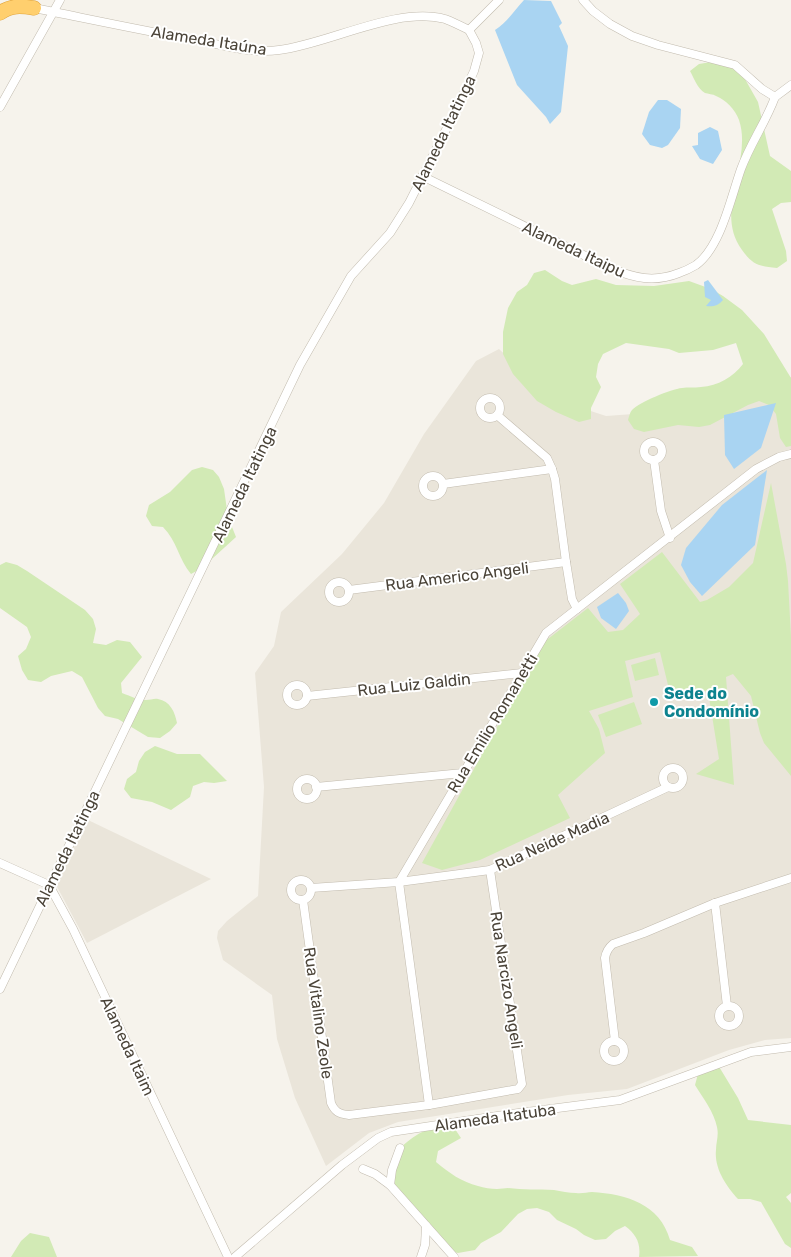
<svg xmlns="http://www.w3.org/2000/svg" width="791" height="1257" font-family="Rubik,sans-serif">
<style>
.residential{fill:#eae5da}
.green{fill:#d2eab5}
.water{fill:#a9d4f2}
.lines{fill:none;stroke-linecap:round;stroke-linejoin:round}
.street-casing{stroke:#c2bbae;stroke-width:9}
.highway-casing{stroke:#e0a43c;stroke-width:15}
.street{stroke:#fff;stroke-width:8}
.highway{stroke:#ffcf6e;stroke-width:14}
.culture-dot{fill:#0f9aa8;stroke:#fff;stroke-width:2}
.labels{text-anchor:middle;stroke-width:4;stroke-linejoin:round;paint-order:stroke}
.street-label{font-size:16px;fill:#4b4439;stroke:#fff}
.culture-label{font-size:16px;font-weight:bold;fill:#0d838f;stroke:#fff;text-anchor:start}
</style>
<rect width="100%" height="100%" fill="#f6f3ec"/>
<g class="residential">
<path d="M499 349 551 398 606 416 647 413 791 377V1038L765 1040 729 1050 627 1089 568 1095 398 1122 369 1133 326 1166 295 1098 277 1039 272 995 223 960 217 938 218 931 227 921 258 896 264 787 255 673 274 646 281 612 342 554 384 503 424 434 476 361Z"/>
<path d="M88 820 211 879 87 943 54 881Z"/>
</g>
<g class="green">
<path d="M711 62 732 67 741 72 758 102 770 156 791 171V202L781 203 772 209 786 251 787 261 777 268C758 266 753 265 742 250 713 211 753 161 739 120 735 109 726 100 716 96 713 94 708 94 705 93 697 88 694 78 690 71L699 64Z"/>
<path d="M545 270 562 281 572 285 596 279 616 285 654 286 689 281 711 289 723 296 742 310 764 334 791 378V446L786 447 780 438 776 414 769 405 759 401 748 405 710 425 699 427 678 425 644 432 634 429 628 420C629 417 630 412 632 410 640 402 671 389 682 388 688 387 694 388 701 387 718 386 733 377 743 364L736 343 713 350 679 353 669 349 626 343 603 354 598 364 596 377 601 387 591 408V419L579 422 556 412 537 401 513 374 503 354V332L508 308 517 292 527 285 534 273Z"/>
<path d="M202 467 213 470 219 477 224 489 228 517 236 537 202 568 191 574C179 560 177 541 163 527L152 526 146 516 149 505 170 492 192 470Z"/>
<path d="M771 483 786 564 788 581 791 637V776L764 743 760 733 751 696 733 674 726 677 734 785 696 774 719 759 708 691 693 690 678 698 668 685 660 652 625 661 633 697 589 711 599 729 605 753 558 795 570 818 480 860 442 870 422 863 544 642 588 608 608 632 623 630 640 614 620 584 662 552 700 602 707 600 729 587 753 563Z"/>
<path d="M6 562 17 565 27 571 85 610 93 619 96 629 93 643 106 645 117 640 130 642 142 657 121 683 122 693C130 696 138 700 146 700 150 700 155 698 158 699 170 701 175 712 177 723L170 731 160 738 148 737 118 719 105 716 98 708 82 677 72 671 51 676 41 682 28 680 22 670 18 656 26 649 31 637 27 627 0 608V565Z"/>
<path d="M655 658 659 675 635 681 631 665Z"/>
<path d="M634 702 642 724 606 737 598 715Z"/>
<path d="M155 746 177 754H200L227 781 214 783 204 782 193 786 190 797 171 810 152 802 131 798 124 789 127 779 136 772 139 761 145 752Z"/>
<path d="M718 1065 738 1098 748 1120 791 1125V1193L786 1197 791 1203V1248L785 1244 761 1202 750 1199H738C726 1186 714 1168 716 1150 716 1142 719 1136 717 1127 714 1112 703 1098 695 1085L698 1074Z"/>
<path d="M445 1124 455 1129 461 1138 438 1151 436 1162C449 1173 462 1182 478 1186 484 1188 491 1189 497 1189 501 1189 505 1188 508 1188 523 1190 538 1189 554 1190 561 1191 569 1193 576 1193 582 1194 587 1192 592 1192 626 1194 660 1204 670 1240L692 1247 698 1256 639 1257C641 1243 636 1234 625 1226L615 1231 606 1239 595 1240 584 1235 576 1229 557 1220 549 1212 537 1208 527 1209 518 1214 501 1232 481 1243 475 1250 458 1253 447 1250 397 1191 393 1180 397 1151C410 1138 426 1127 445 1124Z"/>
<path d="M30 1233 49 1237 57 1257H11L21 1241Z"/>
</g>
<g class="water">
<path d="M524 0 551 1 562 23 559 26 568 46 561 112 550 124 546 117 517 85 495 30C507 22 514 11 524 0Z"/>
<path d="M658 100H667L681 109 680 128 668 145 662 148 650 145 642 134 649 112Z"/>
<path d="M710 127 718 131 722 150 713 164 700 159 692 146 698 145V133Z"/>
<path d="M708 280 723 300C718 306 713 307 706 306L711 300 705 297 704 282Z"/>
<path d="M776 403 761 448 734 469 725 455 724 415Z"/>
<path d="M767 470 755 545 702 596 690 582 681 565 686 548 722 505Z"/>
<path d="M618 593 626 603 629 611 616 629 601 618 597 607Z"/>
</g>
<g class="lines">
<g class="street-casing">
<g id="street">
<path d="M583 0 593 11 610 24 632 36 658 45 735 65 762 89 775 97 791 85"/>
<path d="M34 8C89 19 145 31 201 41 226 46 253 54 279 50 329 44 396 6 445 19 453 22 461 26 469 30"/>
<path d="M0 107 60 0"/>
<path d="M422 176 610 268C634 278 654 283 679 273 685 271 691 268 696 265 721 247 731 197 741 169 750 144 766 122 775 97"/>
<circle cx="490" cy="408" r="10"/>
<path d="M497 415 547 458 552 469 555 479 566 562 572 599 577 609"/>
<circle cx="653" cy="451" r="9"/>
<path d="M654 460 661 511 670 538"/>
<circle cx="433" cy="486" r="10"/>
<path d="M443 484 552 469"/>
<circle cx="339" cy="592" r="10"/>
<path d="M349 590 566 562"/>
<circle cx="297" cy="695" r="10"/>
<path d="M307 696 522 673"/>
<circle cx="673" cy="778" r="10"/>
<circle cx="307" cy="789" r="10"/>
<path d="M316 787 463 773"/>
<path d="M0 863 49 885 73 929 228 1257"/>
<circle cx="301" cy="890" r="10"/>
<path d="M311 888 399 882 490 870 668 787"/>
<path d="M303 900 331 1103C335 1112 339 1114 349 1115L429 1105 518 1089 522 1084 490 870"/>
<path d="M715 903 727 1006"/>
<path d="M0 989 300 365 351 276 390 233 409 203 459 104 474 71 479 53 476 43 469 30 499 0"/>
<circle cx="729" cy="1016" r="10"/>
<path d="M615 1041 605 958C606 952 608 948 613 944L644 933 715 903 791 878"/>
<circle cx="614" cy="1051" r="10"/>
<path d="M429 1105 399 882 546 633 756 469 779 457 791 454"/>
<path d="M400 1148 392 1170 390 1185 454 1257"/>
<path d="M363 1169 375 1174 390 1185"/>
<path d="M235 1257 342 1165 378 1138 391 1132 511 1114 620 1100 751 1052 791 1047"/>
<path d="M421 1257 425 1245 426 1226"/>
</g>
</g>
<g class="highway-casing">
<path id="highway" d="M0 13C11 5 21 6 34 8"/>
</g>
<use href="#street" class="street"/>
<use href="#highway" class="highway"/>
</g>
<circle class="culture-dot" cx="654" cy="702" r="5"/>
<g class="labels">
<g class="street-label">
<text transform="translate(209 40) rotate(9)" y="6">Alameda Itaúna</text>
<text transform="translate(443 133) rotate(-64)" y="6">Alameda Itatinga</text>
<text transform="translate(574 249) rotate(25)" y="6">Alameda Itaipu</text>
<text transform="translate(244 484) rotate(-64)" y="6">Alameda Itatinga</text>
<text transform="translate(457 576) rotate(-7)" y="6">Rua Americo Angeli</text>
<text transform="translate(414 684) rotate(-6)" y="6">Rua Luiz Galdin</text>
<text transform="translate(492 723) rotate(-59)" y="6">Rua Emilio Romanetti</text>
<text transform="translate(552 841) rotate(-24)" y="6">Rua Neide Madia</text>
<text transform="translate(67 848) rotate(-64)" y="6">Alameda Itatinga</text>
<text transform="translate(507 980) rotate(81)" y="6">Rua Narcizo Angeli</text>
<text transform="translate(319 1013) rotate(82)" y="6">Rua Vitalino Zeole</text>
<text transform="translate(128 1046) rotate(65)" y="6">Alameda Itaim</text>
<text transform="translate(495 1117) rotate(-8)" y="6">Alameda Itatuba</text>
</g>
<g class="culture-label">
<text x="664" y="699">Sede do<tspan x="664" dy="18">Condomínio</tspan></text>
</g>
</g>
</svg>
